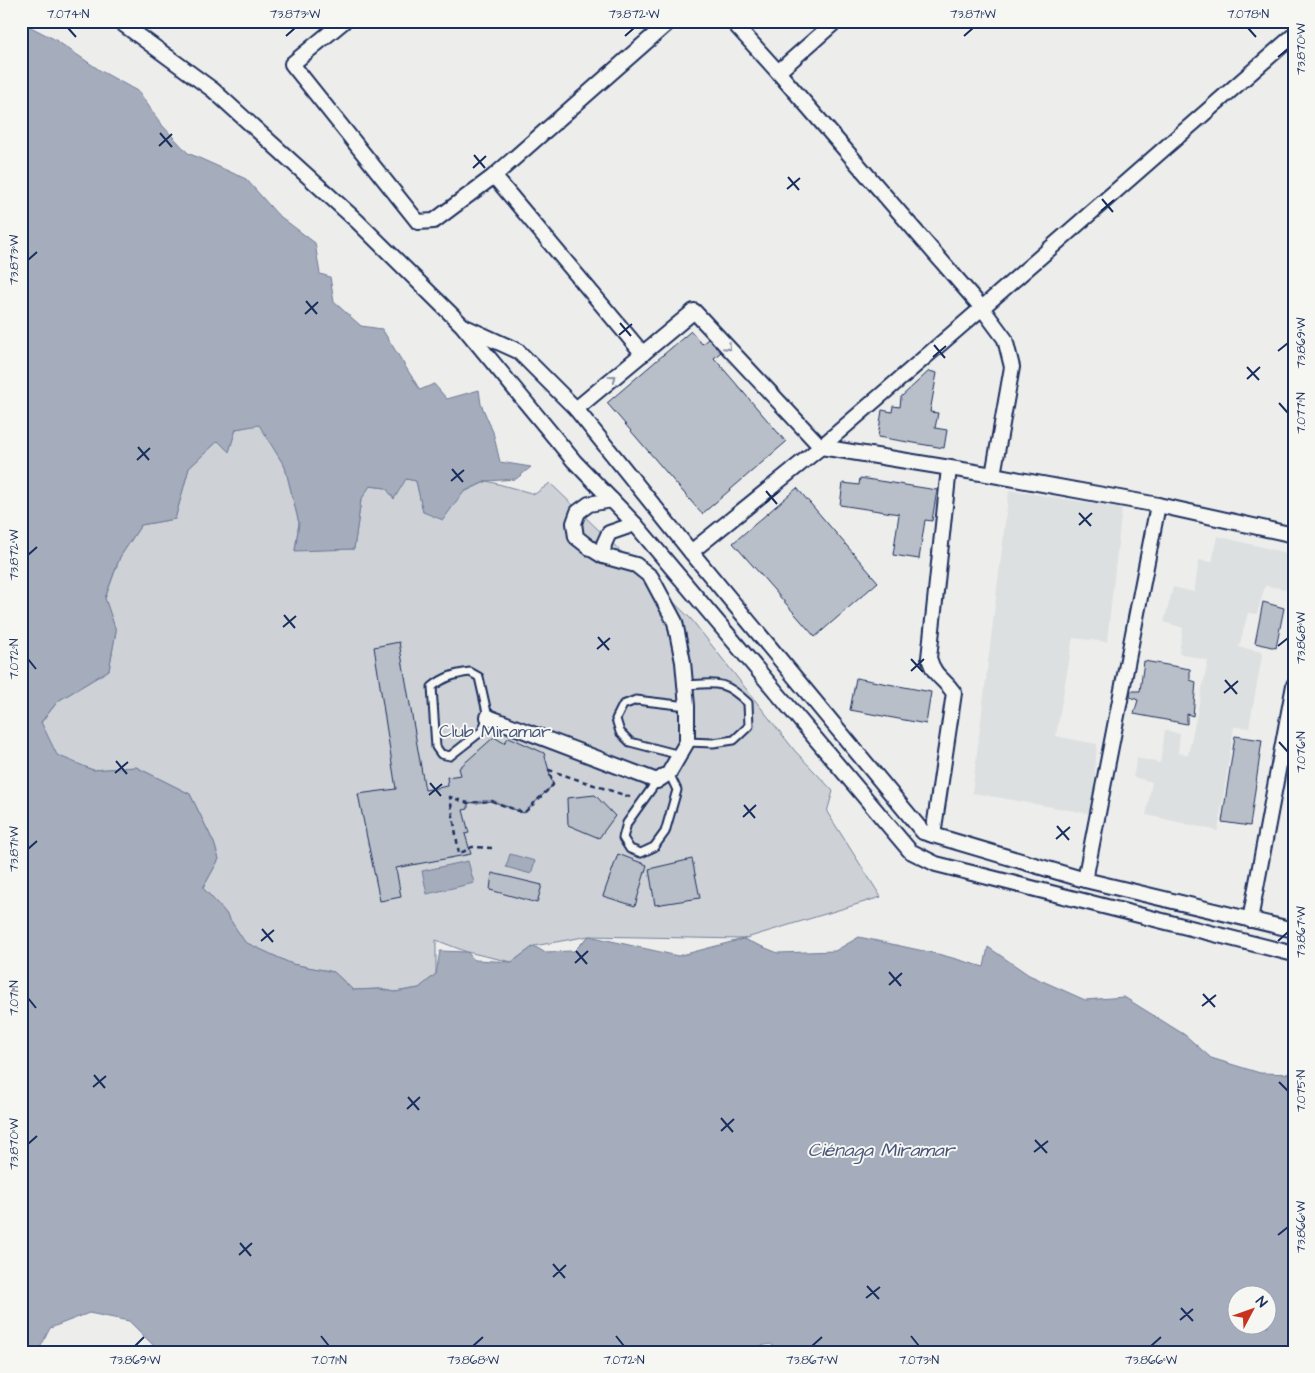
<svg xmlns="http://www.w3.org/2000/svg" width="1315" height="1373" font-family="'Architects Daughter',sans-serif">
<style>
.built{fill:#dde0e1}
.green{fill:#ced2d7;stroke:#74809a}
.water{fill:#a5acbc;stroke:#6e7a96;fill-rule:evenodd}
.building{fill:#b9bfc8;stroke:#1b2f5e}
.lines{fill:none;stroke-linecap:round;stroke-linejoin:round}
.service-casing{stroke:#1b2f5e;stroke-width:11}
.minor-casing{stroke:#1b2f5e;stroke-width:18}
.path{stroke:#1b2f5e;stroke-width:2.5;stroke-dasharray:5 4;stroke-linecap:butt}
.service{stroke:#f6f6f2;stroke-width:7}
.minor{stroke:#f6f6f2;stroke-width:14}
.oneway{stroke:#8892a8}
.ticks{fill:none;stroke:#1b2f5e;stroke-width:2}
.labels{text-anchor:middle;stroke-width:4;stroke-linejoin:round;paint-order:stroke}
.park-label{font-size:18px;fill:#48587c;stroke:#f6f6f2}
.water-label{font-size:19px;font-style:italic;fill:#44547a;stroke:#f6f6f2}
.neatline{fill:none;stroke:#1b2f5e;stroke-width:2}
.ticks-label{font-size:12px;text-anchor:middle;fill:#1b2f5e}
</style>
<rect width="100%" height="100%" fill="#edeeec"/>
<filter id="ink" filterUnits="userSpaceOnUse"><feTurbulence type="fractalNoise" baseFrequency=".02" numOctaves="2"/><feDisplacementMap in="SourceGraphic" scale="10" xChannelSelector="R" yChannelSelector="G"/><feConvolveMatrix kernelMatrix="1 2 1 2 8 2 1 2 1" color-interpolation-filters="sRGB"/></filter>
<g filter="url(#ink)">
<g class="built">
<path d="M1009 490 1122 508 1107 642 1073 638 1056 736 1097 744 1092 814 972 793Z"/>
<path d="M1217 536 1291 554 1286 589 1265 586 1257 614 1248 613 1239 647 1263 652 1249 728 1234 727 1218 831 1146 815 1152 782 1133 777 1137 758 1160 763 1165 730 1180 734 1178 753 1188 755 1208 661 1179 653 1183 628 1164 622 1173 587 1194 592 1199 560 1212 562Z"/>
</g>
<path class="green" d="M259 424 285 467 299 523 295 550 354 549 361 500 369 486 386 488 406 479 416 481 423 512 487 481 535 494 550 483 691 619 795 751 833 791 827 812 881 897 743 939 589 936 534 946 512 962 467 952 436 940V974L419 988 395 992 380 989 353 990 334 972 292 964 244 942 225 912 203 888 219 859 214 843 190 794 136 767 93 770 57 756 41 723 58 701 109 670 116 631 105 599 120 557 141 525 175 519 189 468 218 441 229 451 236 429Z"/>
<g class="water">
<path d="M21 22 54 39 101 71 139 92 161 124 188 153 246 179 277 214 315 243 320 274 330 277 334 302 361 326 382 329 420 390 434 384 447 399 479 390 481 404 493 432 500 462 531 467 516 479 487 481 463 492 443 520 423 512 416 481 406 479 394 499 386 488 370 486 361 500 354 549 295 551 299 523 285 467 259 425 236 429 229 452 218 441 189 468 175 519 141 525 120 557 105 598 116 631 109 670 58 701 41 722 57 755 93 770 136 767 190 794 214 843 219 859 203 888 225 912 245 942 292 964 334 972 353 990 380 989 395 992 419 988 436 974 440 951 467 952 475 960 512 962 534 946 544 952 574 951 589 936 678 956 743 939 778 953 835 951 859 937 942 955 984 967 988 947 1029 975 1085 1000 1124 997 1185 1035 1211 1058 1260 1073 1294 1074V1352H777L771 1344 729 1352H155L153 1345 129 1321 89 1313 50 1328 38 1352H21ZM1238 1296H1268V1326H1238Z"/>
<path d="M510 854 535 861 531 874 506 867Z"/>
<path d="M468 861 474 883 427 894 422 871Z"/>
</g>
<g class="building">
<path d="M691 331 702 344 708 339 721 352 714 358 786 442 702 514 607 403Z"/>
<path d="M929 371 937 373 930 412 938 413 935 428 947 430 944 448 878 437 882 410 892 412 893 406 900 407 901 397Z"/>
<path d="M860 478 937 490 932 521 925 520 919 559 893 555 899 514 840 505 843 483 859 485Z"/>
<path d="M797 488 878 582 815 637 733 543Z"/>
<path d="M1263 602 1284 608 1276 648 1255 643Z"/>
<path d="M399 642 425 790 448 786 447 777 461 775 459 768 494 737 504 743 509 737 544 753 553 785 524 813 492 801 468 803V809L463 810 469 833 465 834 471 854 396 868 401 897 380 901 358 794 396 789 374 647Z"/>
<path d="M1144 661 1190 669V680L1196 682 1193 716 1187 714V724L1134 714 1138 700 1130 697 1131 691H1140Z"/>
<path d="M856 678 931 692 926 724 850 710Z"/>
<path d="M1235 736 1262 740 1250 826 1222 822Z"/>
<path d="M595 795 615 816 599 838 568 825 567 798Z"/>
<path d="M618 854 647 865 635 906 603 896Z"/>
<path d="M692 859 700 898 655 905 649 869Z"/>
<path d="M492 873 542 885 537 903 490 890Z"/>
</g>
<g class="lines">
<g class="service-casing">
<g id="service">
<path d="M470 672 479 677 488 717 482 731 450 756 441 754 436 747 432 687C444 677 455 674 470 672Z"/>
<path d="M686 685C717 683 724 680 748 703L749 726 734 740 713 743 687 742"/>
<path d="M680 755 630 742 620 732 616 719 623 705 636 700 687 706"/>
<path d="M657 781 627 823 623 838 630 849 641 853 654 847 665 832 677 790 669 773"/>
</g>
</g>
<g class="minor-casing">
<g id="minor">
<path d="M119 21 213 90 357 221 462 325 574 461 635 524 910 851 936 864 1294 954"/>
<path d="M344 21 292 64 418 222 434 221 494 176 643 354"/>
<path d="M732 21 778 72"/>
<path d="M836 21 778 72 982 308 1005 339 1012 367 993 475"/>
<path d="M494 176 670 21"/>
<path d="M465 327 518 351 576 409 691 552 923 832 1085 880 1294 930"/>
<path d="M576 409 694 311 821 447 993 475 1158 505 1294 535"/>
<path d="M691 552 821 447 982 308 1294 35"/>
<path d="M603 556 604 544 609 533 635 524"/>
<path d="M488 717 657 781 669 773 687 742V706L683 662 675 622 651 577 636 565 603 556 590 548 576 537 574 523 578 512 589 504 612 500"/>
<path d="M933 835 954 693C943 677 935 678 929 658L949 468"/>
<path d="M1085 880 1158 505"/>
<path d="M1250 920 1294 685"/>
</g>
</g>
<path class="path" d="M492 848 472 847 459 854 450 797 468 803 492 801 524 813 553 785 549 770 633 798"/>
<use href="#service" class="service"/>
<use href="#minor" class="minor"/>
</g>
<defs><path id="oneway-chevron" d="M-2-3.5L2.5 0L-2 3.5" fill="none" stroke-width="1.6" stroke-linecap="round" stroke-linejoin="round" transform="scale(1.25)"/></defs>
<g class="oneway">
<use href="#oneway-chevron" transform="translate(728 347) rotate(47)"/>
<use href="#oneway-chevron" transform="translate(613 378) rotate(-39)"/>
</g>
</g>
<path class="ticks" d="M68 28 76 37M1248 28 1256 37M286 36 295 28M625 36 634 28M964 36 973 28M1278 57 1288 49M160 133 172 147M159 146 172 134M474 155 485 168M473 168 486 156M788 177 799 190M787 189 800 178M1102 199 1113 212M1101 211 1114 200M28 260 37 252M306 301 317 314M305 314 318 302M620 323 631 336M619 335 632 324M934 345 945 358M1278 351 1288 343M933 357 946 346M1247 367 1259 380M1247 379 1260 367M1279 403 1288 413M138 447 149 460M137 460 150 448M452 469 463 482M451 481 464 470M766 491 777 504M765 503 778 492M1079 513 1091 526M1079 525 1092 513M28 555 37 547M284 615 295 628M283 627 296 616M598 637 609 650M1278 646 1288 638M597 649 610 638M28 659 36 669M911 659 923 672M911 671 924 659M1225 680 1237 694M1224 693 1238 681M1279 742 1288 752M116 761 127 774M115 773 128 762M430 783 441 796M429 795 442 784M744 805 755 818M743 817 756 805M1057 826 1069 840M1056 839 1070 827M28 849 37 841M262 929 273 942M261 941 274 930M1278 941 1288 932M576 951 587 964M575 963 588 951M889 972 901 986M889 985 902 973M1203 994 1215 1007M28 998 36 1008M1202 1006 1216 995M94 1075 105 1088M1279 1082 1288 1091M93 1087 106 1076M408 1097 419 1110M407 1109 420 1097M721 1118 733 1132M721 1131 734 1119M1035 1140 1047 1153M28 1144 37 1136M1034 1152 1048 1141M1278 1235 1288 1227M240 1243 251 1256M239 1255 252 1243M553 1264 565 1278M553 1277 566 1265M867 1286 879 1299M866 1298 880 1287M1181 1308 1193 1321M1180 1320 1193 1309M321 1336 329 1346M616 1336 624 1346M911 1336 919 1346M135 1346 144 1337M473 1346 483 1337M812 1346 822 1337M1151 1346 1161 1337"/>
<g class="labels">
<g class="park-label">
<text x="495" y="737">Club Miramar</text>
</g>
<g class="water-label">
<text x="881" y="1156">Ciénaga Miramar</text>
</g>
</g>
<rect width="1315" height="1373" fill="none" stroke="#f6f6f2" stroke-width="55"/>
<g transform="translate(1252 1310) rotate(49)"><circle r="24" fill="#f6f6f2" stroke="#9ea6b7"/>
<path d="M0-4L9 19L0 12L-9 19Z" fill="#c8321e"/>
<text y="-8" font-size="14" font-weight="bold" text-anchor="middle" fill="#1b2f5e">N</text>
</g>
<rect x="28" y="28" width="1260" height="1318" class="neatline"/>
<g class="ticks-label">
<text x="68" y="18">7.074°N</text>
<text x="295" y="18">73.873°W</text>
<text x="634" y="18">73.872°W</text>
<text x="973" y="18">73.871°W</text>
<text x="1248" y="18">7.078°N</text>
<text transform="translate(1301 49) rotate(-90)" y="4">73.870°W</text>
<text transform="translate(14 260) rotate(-90)" y="4">73.873°W</text>
<text transform="translate(1301 343) rotate(-90)" y="4">73.869°W</text>
<text transform="translate(1301 413) rotate(-90)" y="4">7.077°N</text>
<text transform="translate(14 555) rotate(-90)" y="4">73.872°W</text>
<text transform="translate(1301 638) rotate(-90)" y="4">73.868°W</text>
<text transform="translate(14 659) rotate(-90)" y="4">7.072°N</text>
<text transform="translate(1301 752) rotate(-90)" y="4">7.076°N</text>
<text transform="translate(14 849) rotate(-90)" y="4">73.871°W</text>
<text transform="translate(1301 932) rotate(-90)" y="4">73.867°W</text>
<text transform="translate(14 998) rotate(-90)" y="4">7.071°N</text>
<text transform="translate(1301 1091) rotate(-90)" y="4">7.075°N</text>
<text transform="translate(14 1144) rotate(-90)" y="4">73.870°W</text>
<text transform="translate(1301 1227) rotate(-90)" y="4">73.866°W</text>
<text x="135" y="1364">73.869°W</text>
<text x="329" y="1364">7.071°N</text>
<text x="473" y="1364">73.868°W</text>
<text x="624" y="1364">7.072°N</text>
<text x="812" y="1364">73.867°W</text>
<text x="919" y="1364">7.073°N</text>
<text x="1151" y="1364">73.866°W</text>
</g>
</svg>
